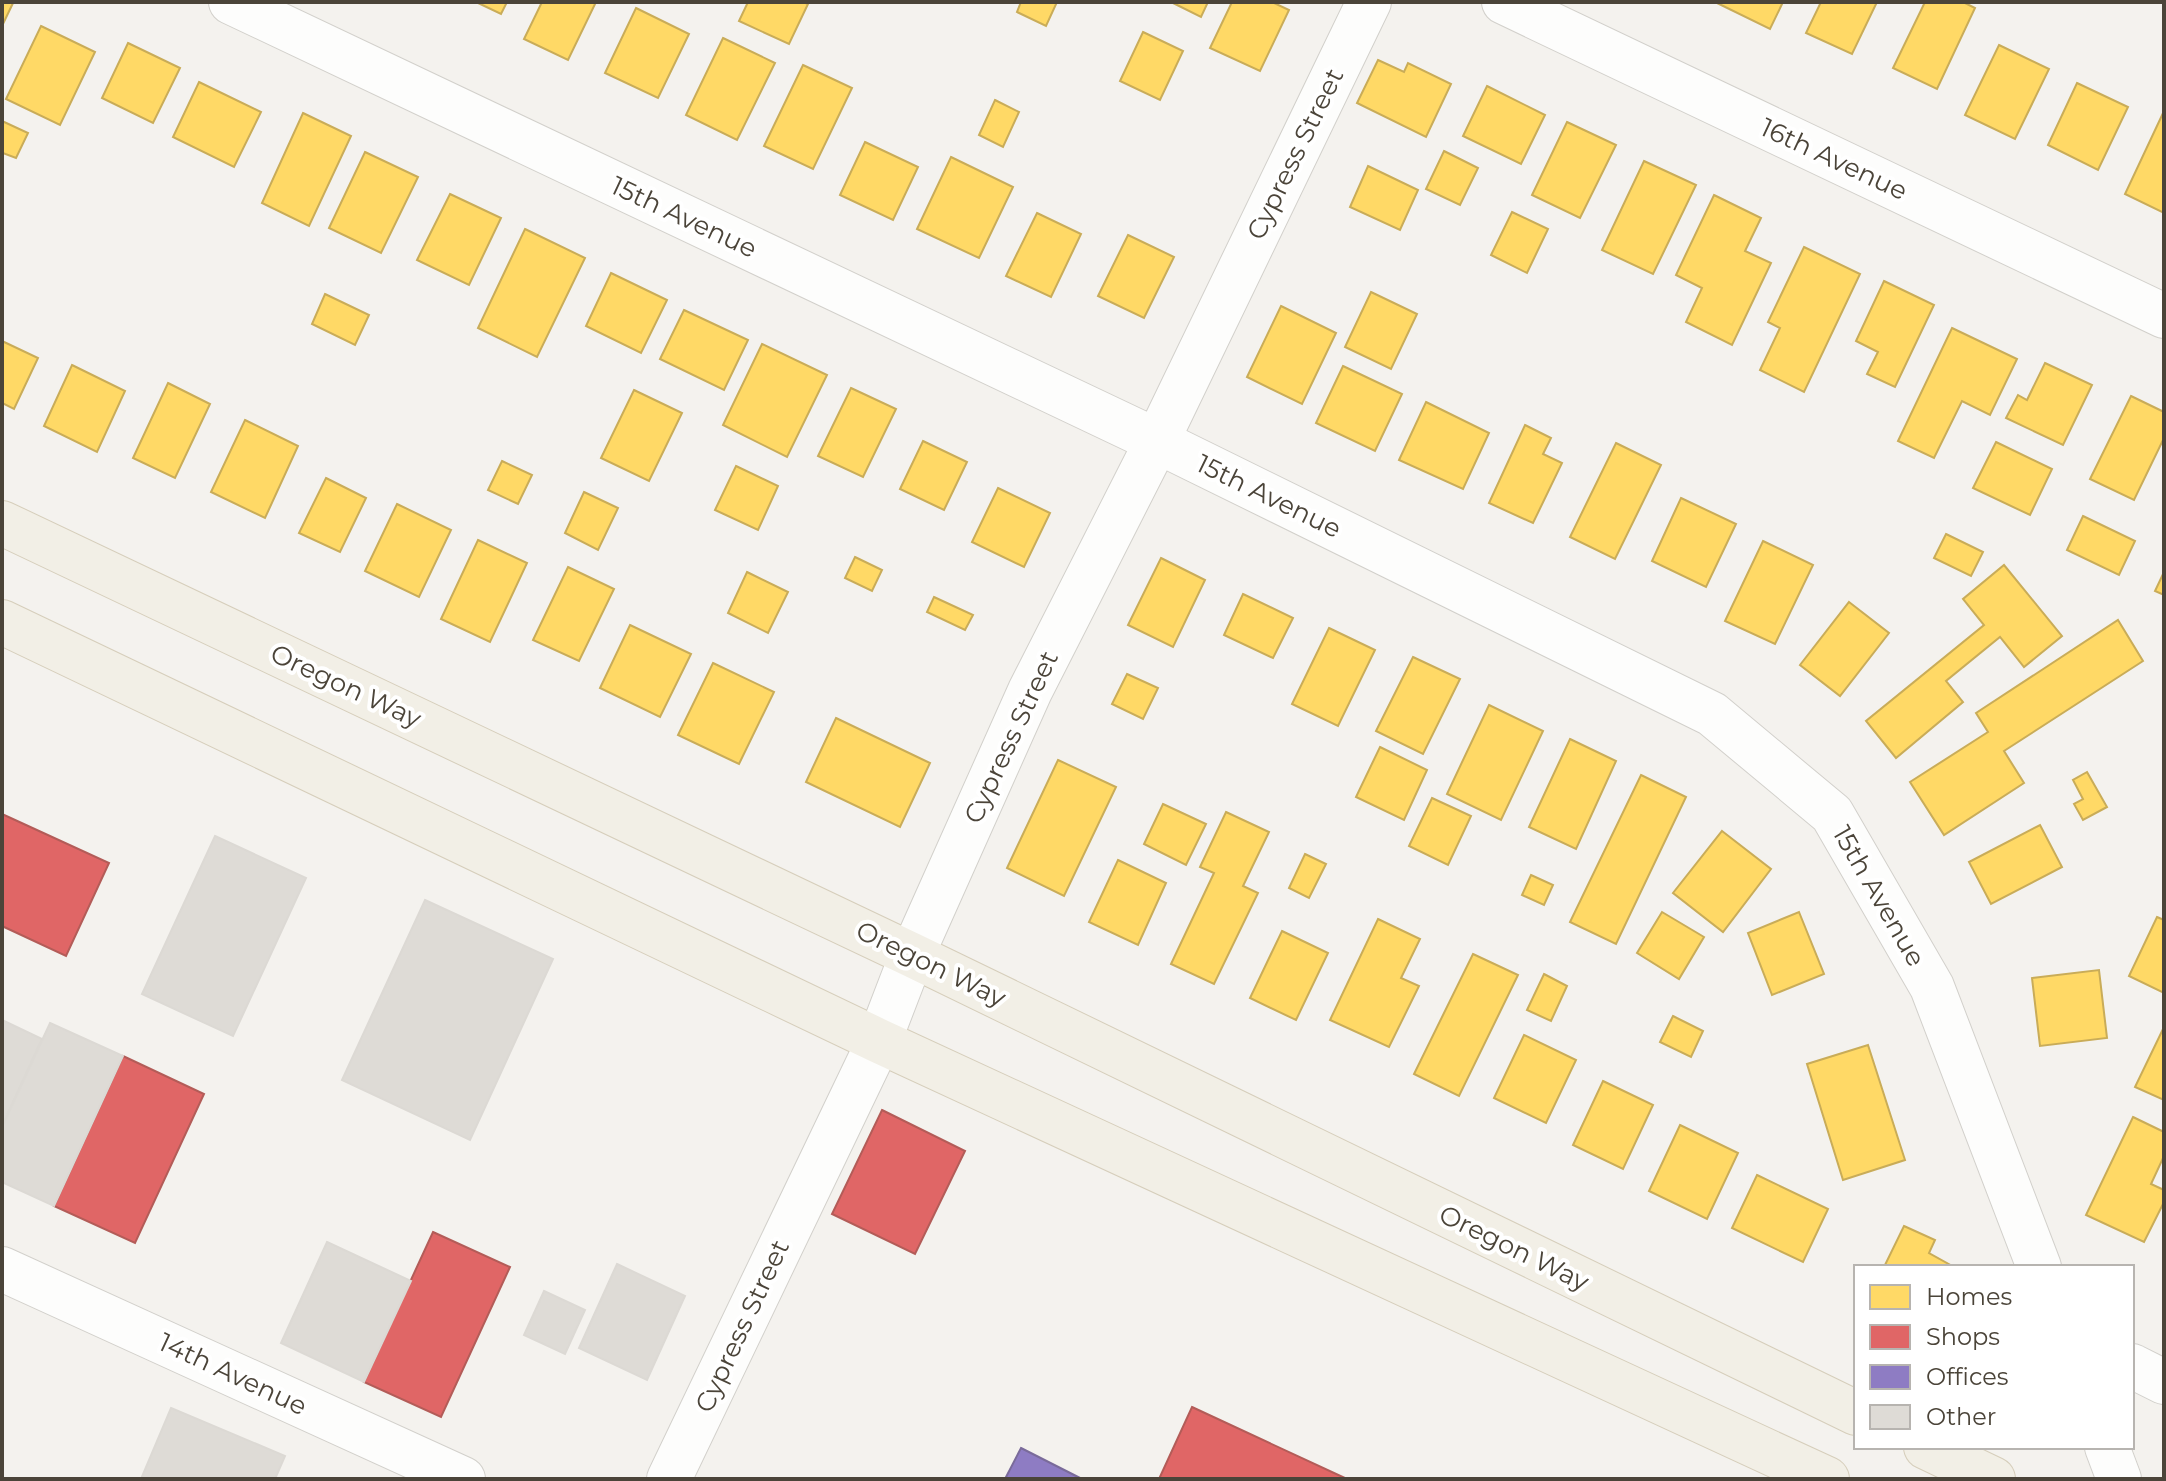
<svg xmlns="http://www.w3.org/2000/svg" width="2166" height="1481" font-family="Montserrat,sans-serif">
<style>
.homes{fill:#ffd966;stroke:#c9ac58;stroke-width:2}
.shops{fill:#e06666;stroke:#b35c58;stroke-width:2}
.offices{fill:#8e7cc3;stroke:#7a6b9a;stroke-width:2}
.building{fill:#dedbd6;stroke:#dcd9d4;stroke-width:2}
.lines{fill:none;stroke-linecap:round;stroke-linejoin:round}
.minor-casing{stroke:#d2d0cb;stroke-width:46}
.major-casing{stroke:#d6cebb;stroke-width:46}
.minor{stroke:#fdfdfc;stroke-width:44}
.major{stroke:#f2efe6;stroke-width:44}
.labels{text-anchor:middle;stroke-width:8;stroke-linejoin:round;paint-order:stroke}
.street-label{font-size:26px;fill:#4b4439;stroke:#fff}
</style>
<rect width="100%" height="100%" fill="#f4f2ee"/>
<g class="homes">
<path d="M2 2 13 3 2 26Z"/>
<path d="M476 2H507L501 14Z"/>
<path d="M542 2H596L568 60 524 39Z"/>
<path d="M748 2H803L808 4 789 44 739 21Z"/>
<path d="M1021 2H1057L1046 26 1017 12Z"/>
<path d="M1171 2H1208L1201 17Z"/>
<path d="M1232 2H1272L1289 10 1260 71 1210 48Z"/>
<path d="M1715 2H1783L1770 29Z"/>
<path d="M1821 2H1877L1852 54 1806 33Z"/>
<path d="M1925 2H1963L1975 8 1937 89 1893 68Z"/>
<path d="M636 8 689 34 658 98 605 73Z"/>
<path d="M41 26 95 52 60 125 6 99Z"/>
<path d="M1143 32 1183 51 1160 100 1120 81Z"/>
<path d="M723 38 775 63 737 140 686 115Z"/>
<path d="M128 43 180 68 153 123 102 98Z"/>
<path d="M1999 45 2049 69 2015 139 1965 115Z"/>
<path d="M1378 60 1404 72 1408 63 1451 84 1426 137 1357 103Z"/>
<path d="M803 65 852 88 813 169 764 146Z"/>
<path d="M199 82 261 112 234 167 173 137Z"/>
<path d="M2077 83 2128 107 2098 170 2048 145Z"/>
<path d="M1487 86 1545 115 1521 164 1463 136Z"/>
<path d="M995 100 1019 112 1003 147 979 135Z"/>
<path d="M2164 111V213L2125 194Z"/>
<path d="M303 113 351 136 309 226 262 203Z"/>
<path d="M2 121 28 133 16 158 3 153 2 156Z"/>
<path d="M1567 122 1616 145 1580 218 1532 195Z"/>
<path d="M865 142 918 167 893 220 840 195Z"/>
<path d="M1444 151 1478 168 1460 205 1426 189Z"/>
<path d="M365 152 418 177 381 253 329 228Z"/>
<path d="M951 157 1013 187 979 258 917 229Z"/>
<path d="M1644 161 1696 185 1653 274 1602 250Z"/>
<path d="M1368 166 1418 190 1400 230 1350 207Z"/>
<path d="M450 194 501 218 469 285 417 260Z"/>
<path d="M1714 195 1761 218 1745 251 1771 263 1732 345 1686 322 1702 288 1676 275Z"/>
<path d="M1512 212 1548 229 1527 273 1491 255Z"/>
<path d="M1037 213 1081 234 1051 297 1006 276Z"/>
<path d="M525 229 585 258 537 357 478 328Z"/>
<path d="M1128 235 1174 257 1144 318 1098 296Z"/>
<path d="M1804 247 1860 274 1804 392 1760 370 1780 328 1768 322Z"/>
<path d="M611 273 667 300 641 353 586 326Z"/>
<path d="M1884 281 1934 305 1895 387 1867 374 1878 352 1856 341Z"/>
<path d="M1371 292 1417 314 1391 369 1345 347Z"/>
<path d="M325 294 369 315 355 345 312 324Z"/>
<path d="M1281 306 1336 333 1302 404 1247 377Z"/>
<path d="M684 310 748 340 724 390 660 359Z"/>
<path d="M1952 328 2017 359 1990 415 1962 401 1934 458 1898 441Z"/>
<path d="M2 341 38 358 14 409 2 403Z"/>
<path d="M762 344 827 375 787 457 723 425Z"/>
<path d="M2045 363 2092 385 2063 445 2006 418 2018 395 2027 400Z"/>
<path d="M72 365 125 391 97 452 44 426Z"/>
<path d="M1343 366 1402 394 1375 451 1316 423Z"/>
<path d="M168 383 210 404 175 478 133 458Z"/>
<path d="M851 388 896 409 863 477 818 456Z"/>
<path d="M634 390 682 413 649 481 601 458Z"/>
<path d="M2131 396 2164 412V438L2134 500 2090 479Z"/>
<path d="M1426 402 1489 433 1463 489 1399 460Z"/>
<path d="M245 420 298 446 265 518 211 492Z"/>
<path d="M1525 425 1551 438 1543 454 1562 463 1533 523 1489 503Z"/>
<path d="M923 441 967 462 944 510 900 489Z"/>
<path d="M1996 442 2052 469 2030 515 1973 488Z"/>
<path d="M1616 443 1661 465 1615 559 1570 537Z"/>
<path d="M502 461 532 475 518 504 488 490Z"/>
<path d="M736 466 778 486 758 530 715 510Z"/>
<path d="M326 478 366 498 340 552 299 533Z"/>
<path d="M998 488 1050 513 1024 567 972 542Z"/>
<path d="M584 492 618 508 598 550 565 533Z"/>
<path d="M1681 498 1736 524 1706 587 1652 561Z"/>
<path d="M397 504 451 530 419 597 365 571Z"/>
<path d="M2083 516 2135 541 2119 575 2067 550Z"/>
<path d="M1946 534 1983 552 1971 576 1934 558Z"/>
<path d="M478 540 527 563 490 642 441 619Z"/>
<path d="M1763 541 1813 565 1775 644 1725 621Z"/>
<path d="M855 557 882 570 872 591 845 578Z"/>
<path d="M1161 558 1205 580 1173 647 1128 625Z"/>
<path d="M2004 565 2062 636 2024 667 2000 637 1946 681 1963 702 1896 758 1866 721 1984 625 1963 599Z"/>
<path d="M568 567 614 589 579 661 533 640Z"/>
<path d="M747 572 788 592 768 633 728 613Z"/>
<path d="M2164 572V595L2155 591Z"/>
<path d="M1243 594 1293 618 1273 658 1224 635Z"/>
<path d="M934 597 973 615 965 630 927 612Z"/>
<path d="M1849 602 1889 633 1840 696 1800 665Z"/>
<path d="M2118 620 2143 661 2004 751 2024 783 1944 835 1910 782 1988 732 1976 713Z"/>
<path d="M630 625 691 654 660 717 600 688Z"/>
<path d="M1329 628 1375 650 1338 726 1292 704Z"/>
<path d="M1413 657 1460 679 1423 754 1376 731Z"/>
<path d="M713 663 774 692 739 764 678 735Z"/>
<path d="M1127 674 1158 688 1143 719 1112 704Z"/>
<path d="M1489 705 1543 731 1501 820 1447 794Z"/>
<path d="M836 718 930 763 900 827 806 782Z"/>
<path d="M1570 739 1616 761 1576 849 1529 827Z"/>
<path d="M1380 747 1427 770 1404 820 1356 797Z"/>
<path d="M1058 760 1116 787 1064 896 1007 868Z"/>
<path d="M2087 772 2107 807 2083 820 2074 804 2083 799 2073 780Z"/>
<path d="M1641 775 1686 797 1616 944 1570 922Z"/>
<path d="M1432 798 1471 816 1448 865 1409 846Z"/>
<path d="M1163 804 1206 824 1186 865 1144 844Z"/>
<path d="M1226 812 1269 832 1243 886 1258 893 1214 984 1171 964 1214 873 1200 867Z"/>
<path d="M2040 825 2062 867 1991 904 1969 862Z"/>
<path d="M1722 831 1771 869 1723 932 1673 893Z"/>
<path d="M1305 854 1326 864 1309 898 1289 888Z"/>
<path d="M1118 860 1166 883 1138 945 1089 922Z"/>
<path d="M1531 875 1553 885 1544 905 1522 895Z"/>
<path d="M1662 912 1704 937 1679 979 1637 953Z"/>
<path d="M1799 912 1824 974 1772 995 1748 933Z"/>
<path d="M2157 917 2164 920V993L2129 976Z"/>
<path d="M1378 919 1420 939 1401 978 1419 986 1389 1047 1330 1020Z"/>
<path d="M1282 931 1328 953 1296 1020 1250 998Z"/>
<path d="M1473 954 1518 975 1459 1096 1414 1074Z"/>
<path d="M2099 970 2107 1038 2040 1046 2032 978Z"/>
<path d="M1544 974 1567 986 1551 1021 1527 1010Z"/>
<path d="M1673 1016 1703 1031 1691 1057 1660 1042Z"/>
<path d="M2164 1027V1100L2135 1087Z"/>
<path d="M1524 1035 1576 1060 1546 1123 1494 1098Z"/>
<path d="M1868 1045 1905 1160 1843 1180 1807 1064Z"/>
<path d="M1603 1081 1653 1105 1623 1169 1573 1145Z"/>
<path d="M2133 1117 2164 1132V1156L2151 1184 2164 1190V1202L2144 1242 2086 1215Z"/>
<path d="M1680 1125 1738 1153 1707 1219 1649 1191Z"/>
<path d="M1757 1175 1828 1209 1803 1262 1732 1228Z"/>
<path d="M1904 1226 1935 1240 1929 1253 1954 1267H1884Z"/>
</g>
<g class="shops">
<path d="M2 814 109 863 66 956 2 926Z"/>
<path d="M123 1056 204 1094 135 1243 54 1206Z"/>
<path d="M882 1110 965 1151 915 1254 832 1214Z"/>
<path d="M433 1232 510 1267 441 1417 364 1382Z"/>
<path d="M1192 1407 1347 1479H1159Z"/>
</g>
<path class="offices" d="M1021 1448 1082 1479H1005Z"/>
<g class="building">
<path d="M215 836 306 878 233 1036 142 994Z"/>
<path d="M425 900 553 959 470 1140 342 1080Z"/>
<path d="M2 1020 42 1039 2 1127Z"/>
<path d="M50 1023 123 1056 54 1206 2 1182V1127Z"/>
<path d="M327 1242 411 1281 364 1382 281 1343Z"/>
<path d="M617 1264 685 1296 647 1380 579 1348Z"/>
<path d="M544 1291 585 1310 565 1354 524 1335Z"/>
<path d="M171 1408 285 1456 275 1479H141Z"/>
</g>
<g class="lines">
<g class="minor-casing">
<g id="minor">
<path d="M231 2 1157 441 1712 714 1832 814 1932 987 2039 1267"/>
<path d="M1504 2 2164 316"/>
<path d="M2 1269 463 1479"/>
<path d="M2132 1366 2164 1382"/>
<path d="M2107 1447 2119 1479"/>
<path d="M669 1479 879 1041 912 955 1030 691 1157 441 1369 2"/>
</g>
</g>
<g class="major-casing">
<g id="major">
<path d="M2 523 912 955 1856 1413"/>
<path d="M2 622 879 1041 1827 1479"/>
<path d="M1926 1447 1993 1479"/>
</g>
</g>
<use href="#minor" class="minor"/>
<use href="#major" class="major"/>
</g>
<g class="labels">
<g class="street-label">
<text transform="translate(1295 154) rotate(-64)" y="9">Cypress Street</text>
<text transform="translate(1834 159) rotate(25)" y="9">16th Avenue</text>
<text transform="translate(684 217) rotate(25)" y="9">15th Avenue</text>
<text transform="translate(1269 496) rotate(26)" y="9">15th Avenue</text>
<text transform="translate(346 686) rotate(25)" y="9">Oregon Way</text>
<text transform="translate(1011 737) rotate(-65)" y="9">Cypress Street</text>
<text transform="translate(1879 896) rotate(60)" y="9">15th Avenue</text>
<text transform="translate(931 964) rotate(26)" y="9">Oregon Way</text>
<text transform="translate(1514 1248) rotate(26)" y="9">Oregon Way</text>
<text transform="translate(742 1326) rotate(-65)" y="9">Cypress Street</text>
<text transform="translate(233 1374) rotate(25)" y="9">14th Avenue</text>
</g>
</g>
<rect width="2166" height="1481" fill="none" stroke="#4b4439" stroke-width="8"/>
<rect x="1854" y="1265" width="280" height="184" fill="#ffffff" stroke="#b7b4b0" stroke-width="2"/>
<rect x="1870" y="1285" width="40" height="24" fill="#ffd966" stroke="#b7b4b0" stroke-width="2"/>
<text x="1926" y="1305" font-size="24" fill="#4b4439">Homes</text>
<rect x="1870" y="1325" width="40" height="24" fill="#e06666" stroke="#b7b4b0" stroke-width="2"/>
<text x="1926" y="1345" font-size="24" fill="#4b4439">Shops</text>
<rect x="1870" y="1365" width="40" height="24" fill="#8e7cc3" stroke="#b7b4b0" stroke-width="2"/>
<text x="1926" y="1385" font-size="24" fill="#4b4439">Offices</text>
<rect x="1870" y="1405" width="40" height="24" fill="#dedbd6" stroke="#b7b4b0" stroke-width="2"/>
<text x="1926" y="1425" font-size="24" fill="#4b4439">Other</text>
</svg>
